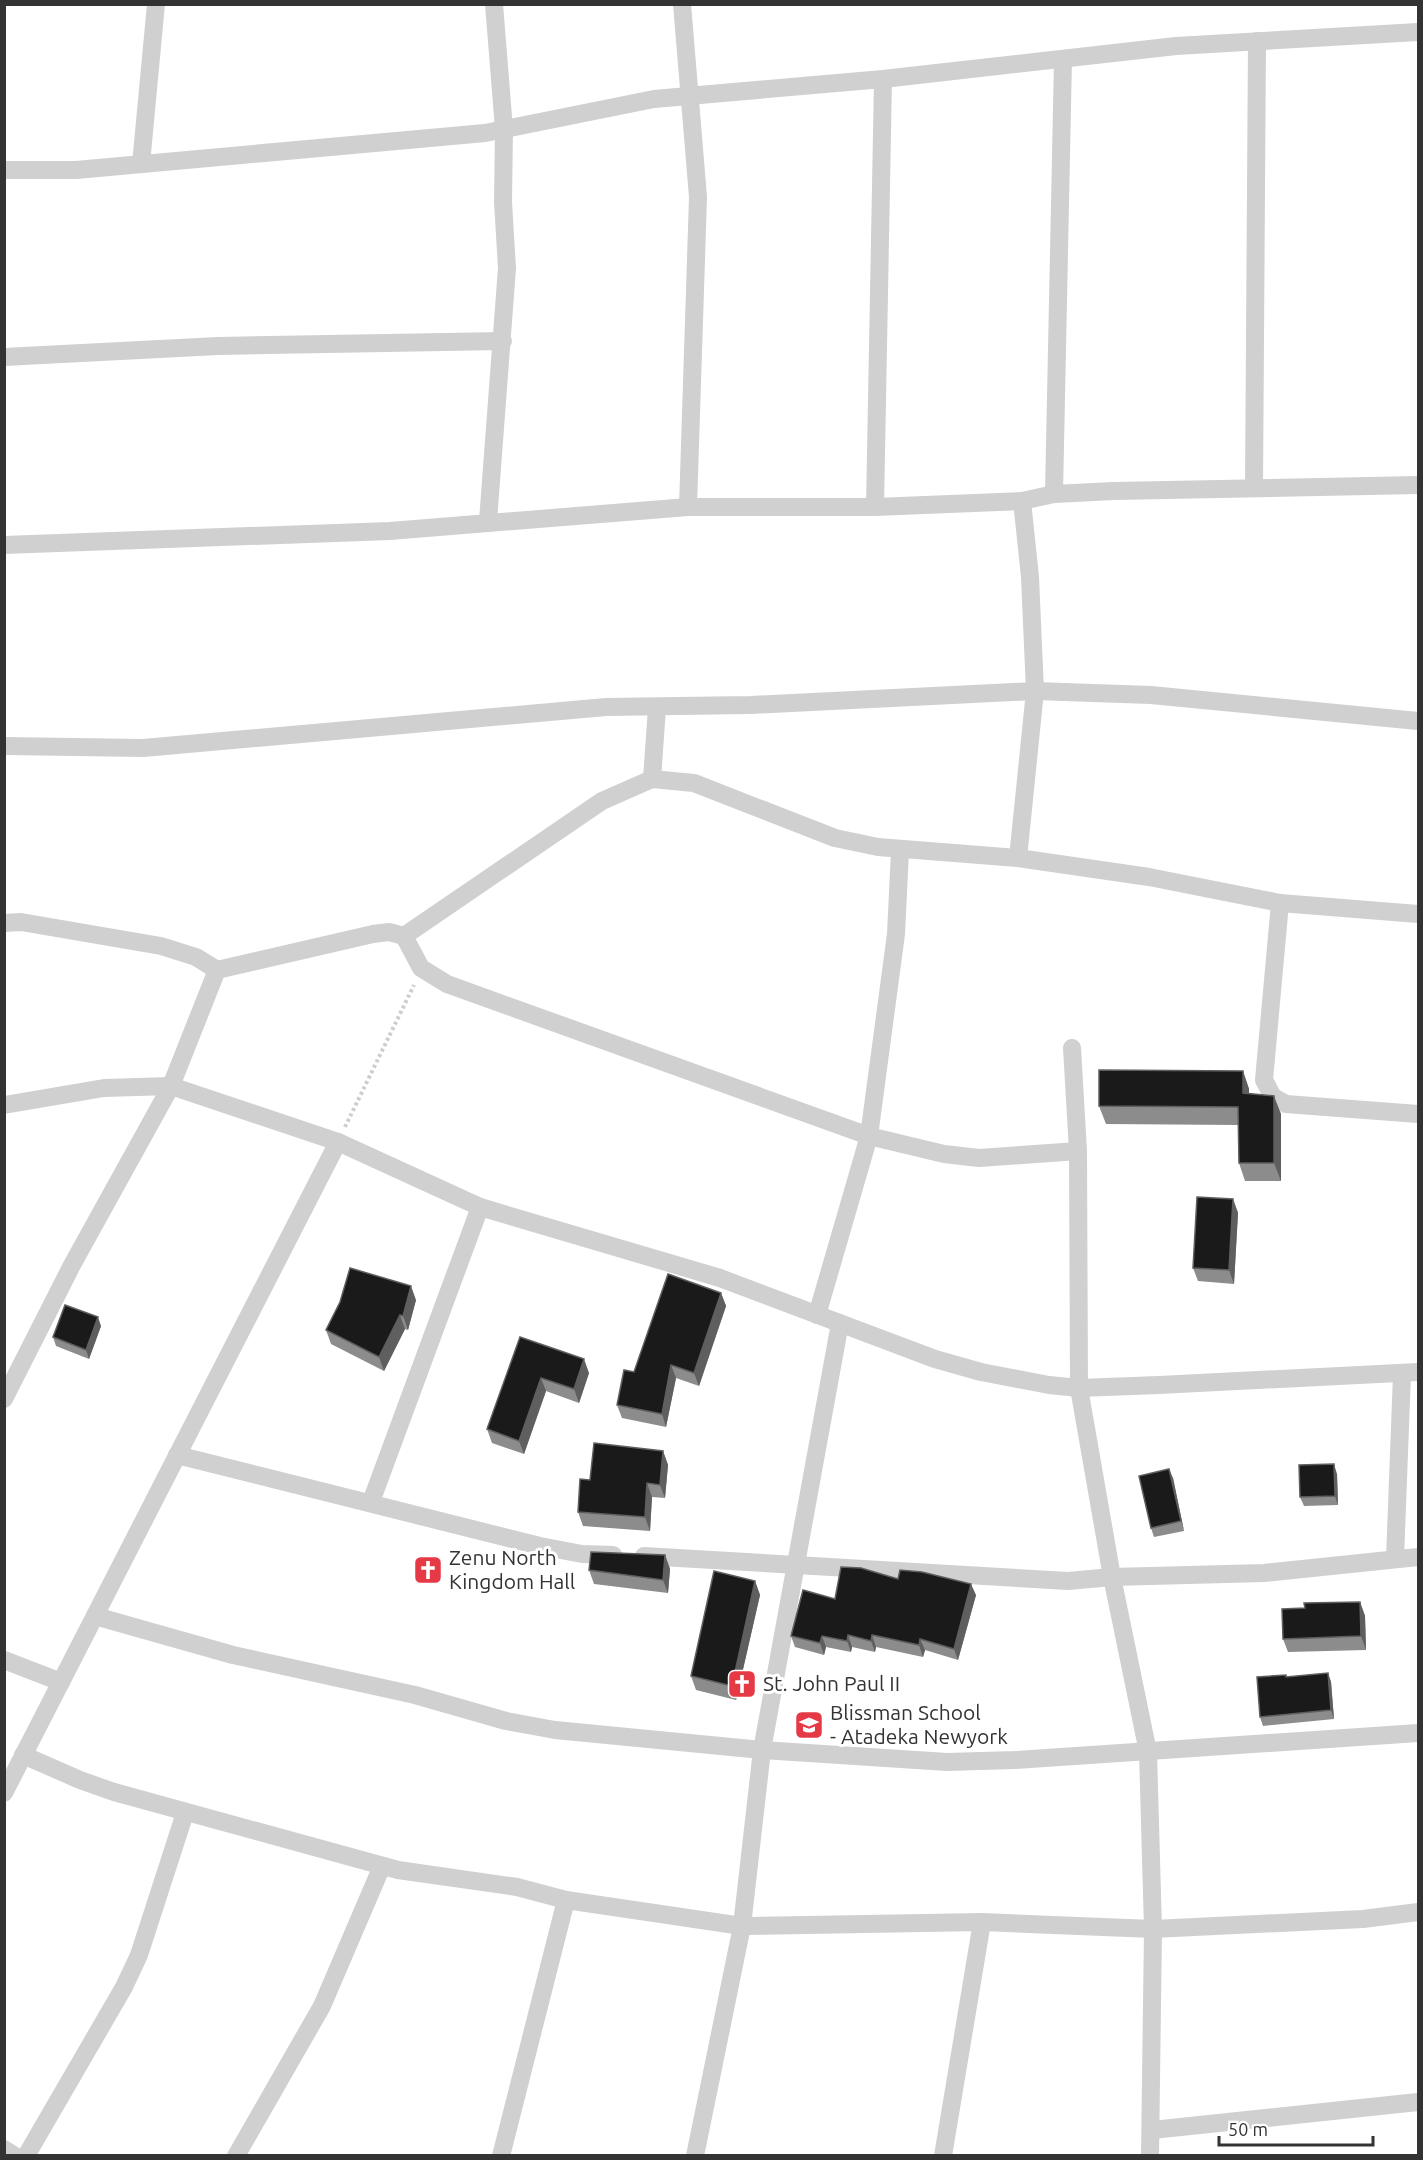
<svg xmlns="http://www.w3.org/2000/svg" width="1423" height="2160" font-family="Ubuntu,sans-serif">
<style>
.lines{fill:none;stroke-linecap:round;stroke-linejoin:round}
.path{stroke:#cdcdcd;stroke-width:4;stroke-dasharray:3 3;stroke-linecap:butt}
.minor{stroke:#d0d0d0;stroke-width:18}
.wall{fill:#8c8c8c}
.shaded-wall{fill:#5f5f5f}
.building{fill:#1a1a1a;stroke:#5f5f5f;stroke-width:1.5}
.labels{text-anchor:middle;stroke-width:6;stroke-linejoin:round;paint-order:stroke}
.poi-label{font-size:21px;fill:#333;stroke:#fff;text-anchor:start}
</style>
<rect width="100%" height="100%" fill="#fff"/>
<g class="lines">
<path class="path" d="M345 1127 414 985"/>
<g class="minor">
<path d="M682 4 698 197 688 507"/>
<path d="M141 164 156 4"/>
<path d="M4 170H76L485 133 654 99 883 79 1176 46 1418 32"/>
<path d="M4 357 218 346 503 341"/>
<path d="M1254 488 1257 41"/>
<path d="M1054 494 1063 59"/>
<path d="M875 507 883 79"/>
<path d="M488 521 507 268 503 202 504 129 494 4"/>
<path d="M4 545 390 531 688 507H875L1022 501 1054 494 1114 491 1418 485"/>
<path d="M4 746 143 748 606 707 751 705 1035 691 1151 695 1418 721"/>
<path d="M652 779 694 783 835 838 878 847 1018 858 1149 877 1280 903 1418 914"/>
<path d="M1018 858 1035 691 1030 577 1022 501"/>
<path d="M1280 903 1264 1080 1273 1097 1286 1104 1418 1114"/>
<path d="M4 923 21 922 161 946 196 957 217 970"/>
<path d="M404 936 421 968 447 984 869 1136 944 1154 979 1158 1078 1151"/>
<path d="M1072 1048 1078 1151 1079 1388 1112 1577 1148 1752 1153 1929 1150 2156"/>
<path d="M4 1105 104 1088 171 1086 338 1142 480 1207 720 1278 935 1359 981 1372 1049 1385 1079 1388 1159 1385 1418 1372"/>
<path d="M817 1315 869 1136 896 934 900 851"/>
<path d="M4 1399 72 1265 171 1086 217 970 373 934 389 932 404 936 602 801 652 779 657 708"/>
<path d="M177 1455 540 1546 582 1554 613 1555"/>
<path d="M371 1502 480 1207"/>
<path d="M644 1556 1068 1581 1112 1577 1264 1573 1418 1557"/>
<path d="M1395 1559 1402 1374"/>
<path d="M95 1616 233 1655 415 1695 506 1721 555 1730 762 1750 947 1762 1015 1760 1418 1733"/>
<path d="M4 1660 61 1682"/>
<path d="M23 1755 80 1780 114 1792 398 1870 517 1887 566 1900 742 1926 982 1922 1153 1929 1363 1919 1418 1912"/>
<path d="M4 1793 338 1142"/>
<path d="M1152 2130 1418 2102"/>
<path d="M4 2149 15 2156"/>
<path d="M26 2156 124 1987 139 1955 185 1813"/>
<path d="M236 2156 322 2006 382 1866"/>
<path d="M501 2156 566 1900"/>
<path d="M695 2156 742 1926 762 1750 840 1323"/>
<path d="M943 2156 982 1922"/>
</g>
</g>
<g class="wall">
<path d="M1243 1071 1249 1089V1094L1281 1114V1181H1245L1239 1163 1238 1125 1106 1124 1099 1106Z"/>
<path d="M1233 1199 1238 1213 1234 1284 1198 1281 1193 1268Z"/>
<path d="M721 1293 726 1306 699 1386 676 1378 666 1427 622 1418 617 1405 634 1372Z"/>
<path d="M416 1300 408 1330 405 1329 384 1371 331 1344 326 1330Z"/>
<path d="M101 1326 89 1359 56 1346 53 1337Z"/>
<path d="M520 1337 589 1373 579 1403 546 1391 524 1454 492 1443 487 1429Z"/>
<path d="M663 1451 668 1465 665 1498 652 1497 650 1531 583 1526 578 1512 590 1480Z"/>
<path d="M1337 1474 1338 1505 1304 1506 1300 1497Z"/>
<path d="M1173 1478 1184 1531 1154 1537 1151 1528Z"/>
<path d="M665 1555 670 1569 668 1593 594 1584 589 1570Z"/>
<path d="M898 1579 976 1595 958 1660 925 1650 923 1657 876 1647 875 1652 852 1647 851 1652 826 1647 824 1655 795 1647 791 1636Z"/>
<path d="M755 1581 760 1595 736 1700 696 1690 691 1676Z"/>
<path d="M1360 1602 1365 1616 1366 1650 1288 1652 1283 1639 1305 1608Z"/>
<path d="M1328 1673 1331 1682 1334 1719 1263 1726 1260 1717 1286 1675 1287 1677Z"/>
</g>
<g class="shaded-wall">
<path d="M1243 1071 1249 1089V1112L1243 1093Z"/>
<path d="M1274 1096 1281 1114V1181L1274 1163Z"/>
<path d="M1233 1199 1238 1213 1234 1284 1229 1270Z"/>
<path d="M411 1286 416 1300 408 1330 403 1316Z"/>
<path d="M721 1293 726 1306 699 1386 694 1373Z"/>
<path d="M400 1315 405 1329 384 1371 379 1357Z"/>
<path d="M98 1317 101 1326 89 1359 86 1350Z"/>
<path d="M584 1359 589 1373 579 1403 574 1389Z"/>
<path d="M671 1365 676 1378 666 1427 662 1414Z"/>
<path d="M541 1378 546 1391 524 1454 519 1441Z"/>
<path d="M663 1451 668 1465 665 1498 660 1485Z"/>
<path d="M1334 1464 1337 1474 1338 1505 1335 1496Z"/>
<path d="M1169 1469 1173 1478 1184 1531 1181 1521Z"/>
<path d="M647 1483 652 1497 650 1531 645 1517Z"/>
<path d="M665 1555 670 1569 668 1593 663 1580Z"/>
<path d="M755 1581 760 1595 736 1700 732 1686Z"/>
<path d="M971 1584 976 1595 958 1660 954 1649Z"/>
<path d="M1360 1602 1365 1616 1366 1650 1361 1636Z"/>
<path d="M848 1635 852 1647 851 1652 847 1641Z"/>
<path d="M872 1635 876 1647 875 1652 871 1641Z"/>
<path d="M822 1636 826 1647 824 1655 820 1643Z"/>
<path d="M920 1639 925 1650 923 1657 919 1645Z"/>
<path d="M1328 1673 1331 1682 1334 1719 1331 1710Z"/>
</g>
<g class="building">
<path d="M1099 1070 1243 1071V1093L1274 1096V1163H1239L1238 1107 1099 1106Z"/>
<path d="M1197 1197 1233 1199 1229 1270 1193 1268Z"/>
<path d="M350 1268 411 1286 403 1316 400 1315 379 1357 326 1330 340 1302Z"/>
<path d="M668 1274 721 1293 694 1373 671 1365 662 1414 617 1405 624 1370 634 1372Z"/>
<path d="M65 1305 98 1317 86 1350 53 1337Z"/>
<path d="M520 1337 584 1359 574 1389 541 1378 519 1441 487 1429Z"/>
<path d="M594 1443 663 1451 660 1485 647 1483 645 1517 578 1512 580 1479 590 1480Z"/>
<path d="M1334 1464 1335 1496 1300 1497 1299 1465Z"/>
<path d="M1169 1469 1181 1521 1151 1528 1139 1476Z"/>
<path d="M591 1552 665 1555 663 1580 589 1570Z"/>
<path d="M841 1567 861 1568 898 1579 900 1570 922 1572 971 1584 954 1649 920 1639 919 1645 872 1635 871 1641 848 1635 847 1641 822 1636 820 1643 791 1636 803 1590 835 1599Z"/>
<path d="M714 1571 755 1581 732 1686 691 1676Z"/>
<path d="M1360 1602 1361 1636 1283 1639 1282 1609 1305 1608 1304 1603Z"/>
<path d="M1328 1673 1331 1710 1260 1717 1257 1677 1286 1675V1677Z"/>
</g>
<defs>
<g id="church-square" transform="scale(1.5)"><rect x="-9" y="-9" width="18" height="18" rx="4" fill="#e63946" stroke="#fff"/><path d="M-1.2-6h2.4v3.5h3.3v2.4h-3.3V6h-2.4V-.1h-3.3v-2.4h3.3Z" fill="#fff"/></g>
<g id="school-square" transform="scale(1.5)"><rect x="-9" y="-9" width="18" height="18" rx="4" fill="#e63946" stroke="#fff"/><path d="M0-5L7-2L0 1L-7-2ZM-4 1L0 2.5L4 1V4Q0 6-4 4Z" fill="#fff"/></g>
</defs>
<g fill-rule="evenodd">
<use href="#church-square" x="428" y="1570"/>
<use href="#church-square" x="742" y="1684"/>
<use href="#school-square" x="809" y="1725"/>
</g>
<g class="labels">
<g class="poi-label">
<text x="449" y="1565">Zenu North<tspan x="449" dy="24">Kingdom Hall</tspan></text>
<text x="763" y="1691">St. John Paul II</text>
<text x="830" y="1720">Blissman School<tspan x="830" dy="24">- Atadeka Newyork</tspan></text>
</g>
</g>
<rect width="1423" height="2160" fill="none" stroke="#333333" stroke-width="12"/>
<path d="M1219 2136v9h154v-9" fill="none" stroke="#333333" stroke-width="3"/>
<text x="1228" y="2136" font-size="18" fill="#333333" stroke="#ffffff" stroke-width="4.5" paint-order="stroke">50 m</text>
</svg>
